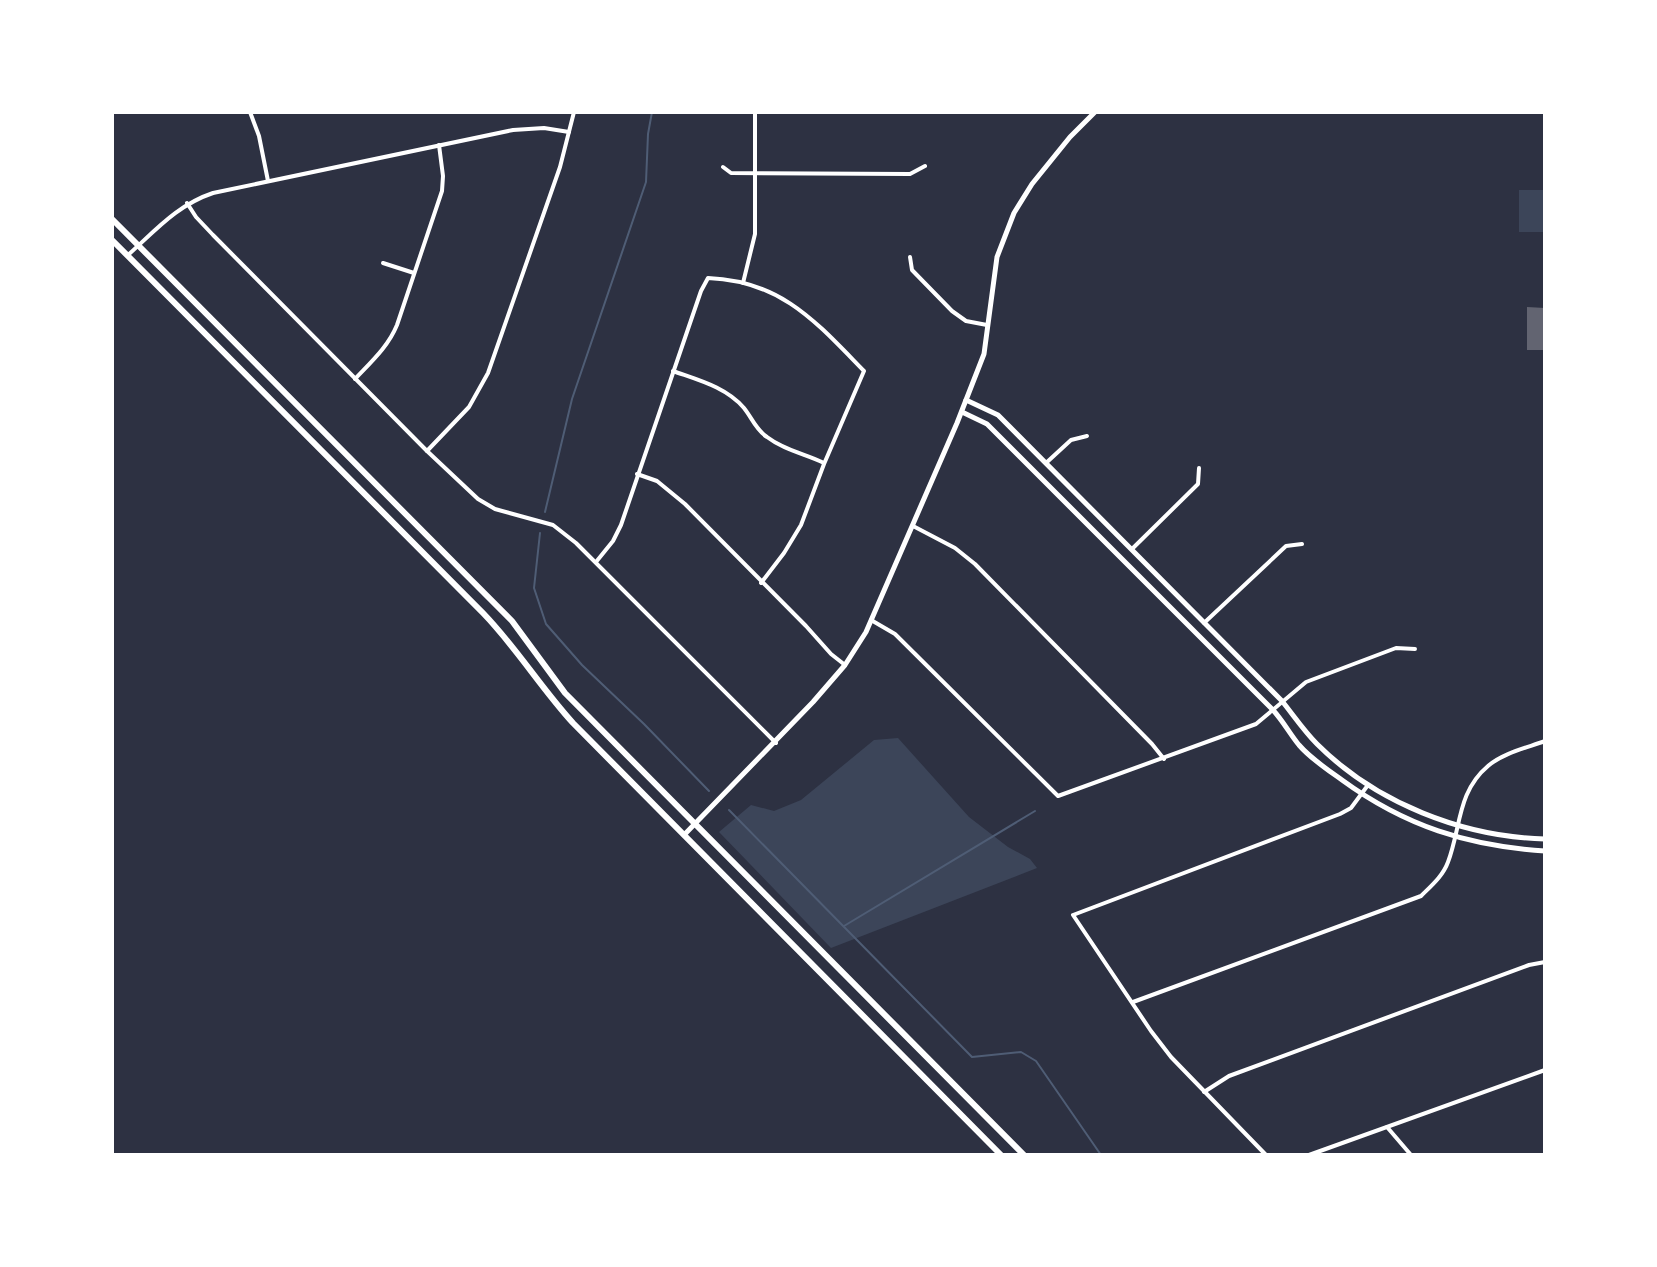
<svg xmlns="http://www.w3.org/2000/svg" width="1657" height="1267" font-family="'Crimson Pro',serif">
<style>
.green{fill:#3c4559}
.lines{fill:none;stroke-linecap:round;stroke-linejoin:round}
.stream{stroke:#4f5d75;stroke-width:2}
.building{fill:#626471}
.minor{stroke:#fff;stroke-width:4}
.tertiary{stroke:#fff;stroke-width:5}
.secondary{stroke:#fff;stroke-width:6}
</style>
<rect width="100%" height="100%" fill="#2d3142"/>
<g class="green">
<rect x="1519" y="190" width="26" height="42"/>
<path d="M898 738 969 817 1008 847 1030 859 1037 868 831 948 719 832 751 805 774 811 801 800 874 740Z"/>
</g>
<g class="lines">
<g class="stream">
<path d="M545 512 572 399 646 182 648 134 652 112"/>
<path d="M540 533 534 588 546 624 582 665 644 724 709 791"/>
<path d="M729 810 972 1057 1021 1052 1036 1061 1101 1155"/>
<path d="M844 926 1035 811"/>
</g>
</g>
<path class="building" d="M1527 307 1545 308V350H1527Z"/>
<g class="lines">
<g class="minor">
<path d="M250 112 259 136 268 181"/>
<path d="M723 167 731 173 910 174 925 166"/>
<path d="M187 203 196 217 213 235 427 451 478 499 495 509 553 525 576 543 776 743"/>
<path d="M128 255C155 231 177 205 213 193L513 130 544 128 569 132"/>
<path d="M910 257 912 270 952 311 966 321 987 325"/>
<path d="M383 263 414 273"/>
<path d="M743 283 755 234V112"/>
<path d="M673 371C698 380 726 387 744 408 752 418 756 430 767 437 784 450 805 454 824 463"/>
<path d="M355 379C371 362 388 347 397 325L442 191 443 176 439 145"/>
<path d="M427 451 469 407 488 373 560 167 574 112"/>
<path d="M1046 463 1071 440 1087 436"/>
<path d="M637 474 657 481 685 504 806 626 831 654 845 665"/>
<path d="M913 526 955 548 975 564 1152 744 1164 759"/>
<path d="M1132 549 1198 484 1199 468"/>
<path d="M596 562 613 541 621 525 701 291 708 278C782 281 816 322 864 371L824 464 801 525 784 553 761 583"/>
<path d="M871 620 895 634 1058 796 1256 724 1306 682 1396 648 1415 649"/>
<path d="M1204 623 1286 546 1302 544"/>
<path d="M1133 1002 1421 896C1431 886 1443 876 1448 862 1461 828 1457 792 1488 766 1503 753 1526 748 1545 741"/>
<path d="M1204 1092 1229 1076 1529 965 1545 962"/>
<path d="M1387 1127 1411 1155"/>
<path d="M1266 1155 1171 1057 1151 1031 1073 915 1340 814 1351 808 1368 785"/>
<path d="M1309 1155 1545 1070"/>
</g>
<g class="tertiary">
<path d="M966 400 998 415 1282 701C1294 716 1304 731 1317 744 1376 803 1463 837 1545 839"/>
<path d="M962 412 987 424 1273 710C1283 721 1290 734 1299 745 1311 759 1328 770 1342 780 1405 826 1468 846 1545 851"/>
<path d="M684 835 813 702 845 665 866 632 957 423 984 354 997 257 1014 213 1032 184 1070 137 1095 112"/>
</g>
<g class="secondary">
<path d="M112 219 512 621 565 693 1024 1155"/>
<path d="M112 240 483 613C516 647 541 688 573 723L1001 1155"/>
</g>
</g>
<rect width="1657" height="1267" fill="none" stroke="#ffffff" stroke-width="228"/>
</svg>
